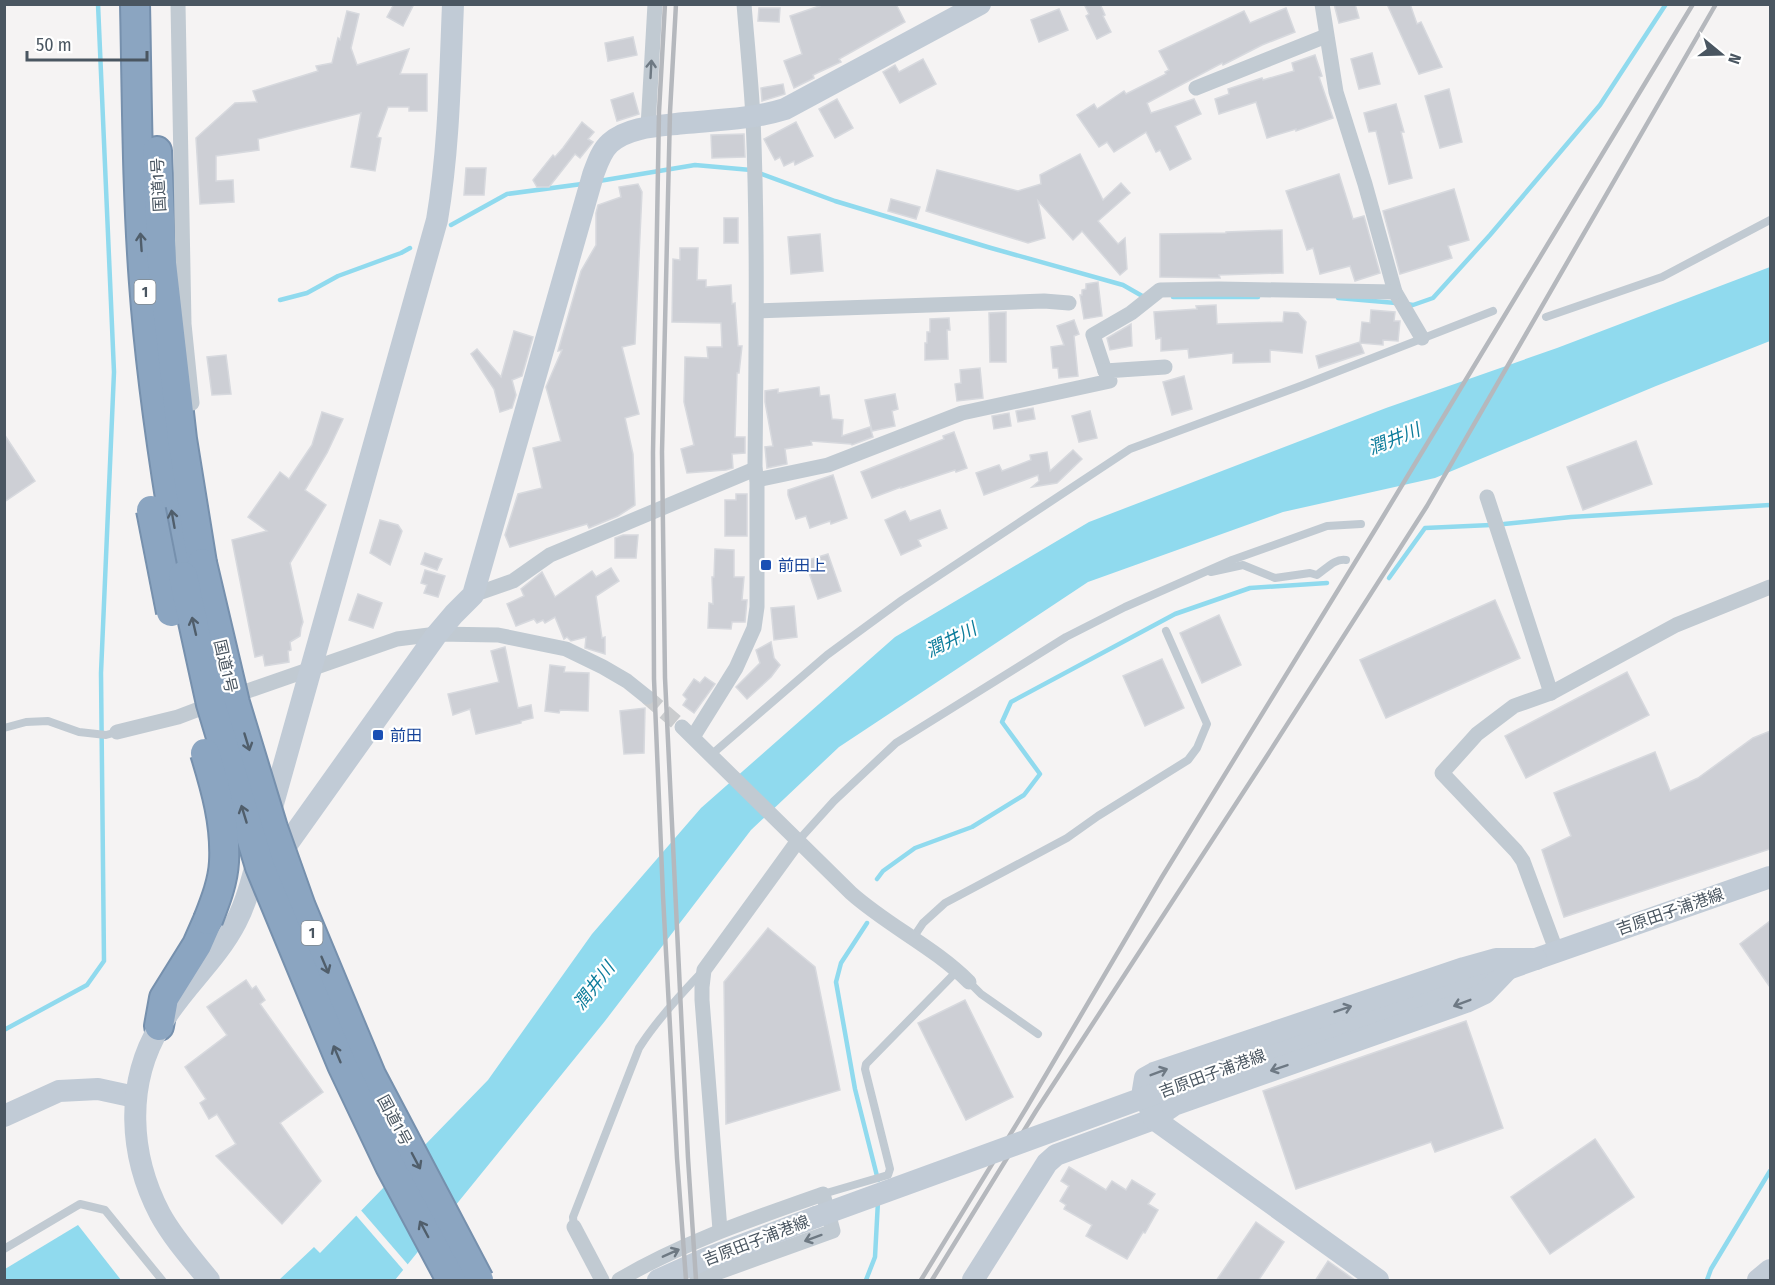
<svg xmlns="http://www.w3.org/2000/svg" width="1775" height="1285" font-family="'Fira Sans Condensed','Noto Sans JP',sans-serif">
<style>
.water{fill:#90daee}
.pier{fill:#f5f3f3}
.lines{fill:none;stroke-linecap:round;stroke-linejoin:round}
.stream{stroke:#90daee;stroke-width:4.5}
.building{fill:#cdcfd5;stroke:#d7d9de;stroke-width:1.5}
.street-tunnel{stroke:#caccce;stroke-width:15;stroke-dasharray:15 8;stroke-linecap:butt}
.highway-casing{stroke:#7690ad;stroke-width:32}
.lane{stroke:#c1cad2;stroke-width:8}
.street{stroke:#c1cad2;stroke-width:15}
.secondary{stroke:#c1cbd6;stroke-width:22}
.highway{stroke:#8ba5c1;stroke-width:28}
.rail{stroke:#b5b8bd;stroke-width:4.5}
.highway-bridge-casing{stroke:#7690ad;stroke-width:32;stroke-linecap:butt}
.secondary-bridge{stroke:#c1cbd6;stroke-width:22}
.highway-bridge{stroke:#8ba5c1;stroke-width:28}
.oneway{stroke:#6e7983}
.oneway2{stroke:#505e6b}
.oneway3{stroke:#6e7984}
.transit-dot{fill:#1a4fb4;stroke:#fff;stroke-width:2}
.labels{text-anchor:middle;stroke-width:4.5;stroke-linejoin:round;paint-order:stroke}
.shield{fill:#fff;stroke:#808990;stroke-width:1.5}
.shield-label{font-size:15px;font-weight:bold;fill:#4a5661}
.street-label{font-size:16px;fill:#4a5661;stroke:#fff}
.transit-label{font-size:16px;fill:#164399;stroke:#fff;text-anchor:start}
.water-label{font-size:18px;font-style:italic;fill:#0c7c9b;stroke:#fff}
</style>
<rect width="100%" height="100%" fill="#f5f3f3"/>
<g class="water">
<path d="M1770 267V341L1656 386 1435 478 1283 512 1088 582 839 747 751 830 605 1021 395 1280H279L314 1247 320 1253 488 1080 592 934 701 808 895 637 1089 522 1386 408 1557 348Z"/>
<path d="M78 1225 121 1280H5V1269Z"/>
</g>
<path class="pier" d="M359 1208 410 1267 405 1272 354 1213Z"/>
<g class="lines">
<g class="stream">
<path d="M759 173 835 201 991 248 1123 285 1144 297"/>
<path d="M599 181 695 165 751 170"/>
<path d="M451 225 507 194 582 184"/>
<path d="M1173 297H1258"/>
<path d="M1338 298 1396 303"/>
<path d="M280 300 307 293 338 276 401 253 410 248"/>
<path d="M1407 304 1413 305 1433 298 1490 235 1600 105 1666 4"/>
<path d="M1504 524 1571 517 1770 505"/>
<path d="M1389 578 1425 528 1491 525"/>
<path d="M877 879 883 871 915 848 972 827 1024 795 1040 774 1002 722 1011 702 1175 614 1250 588 1327 583"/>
<path d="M867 923 841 963 836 982 855 1089 878 1180"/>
<path d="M4 1030 87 985 104 961 101 673 114 372 98 4"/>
<path d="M866 1280 875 1257 878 1201"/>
<path d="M1707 1280 1711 1269 1770 1171"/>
</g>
</g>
<g class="building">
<path d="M394 4H414L403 26 387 17Z"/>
<path d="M825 4H896L905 22 839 59 841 62 813 75 814 78 794 88 784 61 802 54 790 16Z"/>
<path d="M1084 4H1100L1105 15 1103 16 1111 32 1097 39 1086 16 1089 14Z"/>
<path d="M1334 4H1355L1359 18 1339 23Z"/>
<path d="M1387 4H1410L1417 24 1421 22 1442 67 1419 74Z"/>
<path d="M759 8H780L779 22 758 21Z"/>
<path d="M1286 8 1295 32 1262 45 1223 65 1222 63 1147 103 1151 113 1194 99 1201 114 1175 126 1191 159 1170 170 1160 150 1156 152 1146 132 1114 152 1107 142 1099 147 1077 115 1094 104 1097 109 1124 91 1126 94 1166 74 1165 72 1169 70 1159 51 1244 11 1250 23Z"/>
<path d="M1059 9 1068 30 1039 42 1031 20Z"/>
<path d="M347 11 359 14 351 48 357 65 409 49 400 74H427V111H409V107H388L377 137 381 138 375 171 351 167 361 113 258 139 259 150 216 156V181L233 180 234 202 200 204 196 138 235 103 257 102 253 91 318 71 316 66 332 63 338 38 340 40Z"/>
<path d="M633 37 637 55 608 61 605 43Z"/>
<path d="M1372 53 1380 84 1359 89 1351 59Z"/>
<path d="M1315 55 1322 76 1319 77 1333 118 1296 131V129L1267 138 1256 102 1219 114 1215 99 1229 94 1228 89 1262 78 1263 80 1294 71 1292 63Z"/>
<path d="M923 59 936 84 900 103 883 72 895 65 899 72Z"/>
<path d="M783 84 785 94 762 101 761 88Z"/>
<path d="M1449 89 1462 142 1440 148 1425 96Z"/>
<path d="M633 93 639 114 617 121 611 100Z"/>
<path d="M837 99 853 128 835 138 819 109Z"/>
<path d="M1396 104 1404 132H1401L1412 178 1389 184 1376 131 1369 132 1364 113Z"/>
<path d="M582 122 594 132 588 139 593 142 580 158 575 154 549 187H537L533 180 553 155 555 157 563 148Z"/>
<path d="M796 122 813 156 795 165 794 161 784 166 780 157 775 160 764 139Z"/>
<path d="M744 134 745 157 712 158 711 135Z"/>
<path d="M1080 154 1103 200 1121 183 1130 193 1098 221 1118 244 1125 238 1127 269 1120 275 1082 231 1073 240 1038 201 1045 238 1028 243 926 211 937 170 1018 191 1041 184 1040 175Z"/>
<path d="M466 168H486L484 195H464Z"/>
<path d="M1339 174 1353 219 1364 216 1380 273 1355 281 1350 266 1320 274 1313 248 1307 250 1286 191Z"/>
<path d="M638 184 642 192 635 344 622 347 639 414 625 418 633 454 635 505 618 516 589 528 587 524 510 547 505 535 518 494 542 488 533 448 561 441 546 387 562 350 558 351 581 271 596 245V213L598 205 621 197 619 187Z"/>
<path d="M1454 189 1469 240 1448 246 1452 258 1400 274 1383 211Z"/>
<path d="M891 199 920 207 916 219 888 211Z"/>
<rect x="724" y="218" width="14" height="25"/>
<path d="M1282 230 1283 273 1219 275 1220 278 1160 277V234L1226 233V232Z"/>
<path d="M820 234 823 271 791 274 788 237Z"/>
<path d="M680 248H698L697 280H706V287L731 285 732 304 735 303 738 346H742L739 373H737L735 437H745V453L732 454 733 468 726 470 687 473 681 449 694 445 684 402 685 357 708 358 707 347H722L721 323 672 322 673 259 680 260Z"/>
<path d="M1098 282 1102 316 1084 319 1080 295H1082V290L1086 289V284Z"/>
<path d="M1216 305 1217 324 1283 322 1284 312 1298 313 1306 322 1302 353 1270 350V362L1233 363V353L1189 358 1188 349 1161 351V338L1156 339 1154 312 1197 309 1196 306Z"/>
<path d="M1371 310 1395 312 1394 321H1400L1398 341 1383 340V345L1360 343 1364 353 1319 368 1316 356 1360 342 1362 322 1370 323Z"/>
<path d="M1006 312V362H990L989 313Z"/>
<path d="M949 318 950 330H947L948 359 925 360V343H927V332H930V319Z"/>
<path d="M1074 320 1079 334 1074 336 1078 376 1059 378 1058 368H1053L1051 347 1064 345 1057 326Z"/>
<path d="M1131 324 1132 346 1110 350 1107 338Z"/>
<path d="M514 331 533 337 522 376 512 380 516 395 512 408 500 412 494 389 471 354 477 349 501 377Z"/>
<path d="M226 355 231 394 212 395 207 357Z"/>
<path d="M980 368 983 398 957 401 955 384 961 383 960 370Z"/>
<path d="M1184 376 1192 409 1172 415 1163 382Z"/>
<path d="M819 387 820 396 829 395 832 419 843 420 842 436 870 427 873 437 852 445 851 444 811 441 812 445 785 449 787 464 767 468 765 447 773 446 765 402V391L778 389V393Z"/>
<path d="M895 394 898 409 892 411 895 426 872 431 865 400Z"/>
<path d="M1033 408 1035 419 1018 422 1016 411Z"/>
<path d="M1090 411 1097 438 1079 442 1072 416Z"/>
<path d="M322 412 343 419 327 453 305 490 326 505 290 563 303 622 301 628 300 636 290 642 291 650 288 651 289 662 265 666 263 655 255 657 232 540 267 531 248 517 280 472 289 479 312 445Z"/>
<path d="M1009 413 1011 426 994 429 992 416Z"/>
<path d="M954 432 967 468 956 472 955 470 901 488V487L872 498 861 472 944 439 943 436Z"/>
<path d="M4 434 35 481 4 502Z"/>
<path d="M1636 441 1652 484 1583 510 1567 467Z"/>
<path d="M1073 450 1082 459 1057 483 1032 487 1039 481 1038 475 984 495 976 473 999 465 1002 471 1031 460 1030 455 1047 452 1050 471Z"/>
<path d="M833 475 847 518 831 524 830 521 810 528 806 516 796 519 788 495V490Z"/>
<path d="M736 494H747V536H725V500H736Z"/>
<path d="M940 510 947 528 918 540 921 546 901 555 885 520 905 511 910 521Z"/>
<path d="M380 520 398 525 402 531 390 565 370 553Z"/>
<path d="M623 535H638L636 558H615V538Z"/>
<path d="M715 549 734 550V577H744L742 600H747L745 622H732L731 629 708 628 709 603 713 604 712 577H714Z"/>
<path d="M425 553 442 559 437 570 421 564Z"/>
<path d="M828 554 841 591 818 599 805 561Z"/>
<path d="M611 568 619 581 596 596 602 638 605 637V654L585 648 586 637 571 641 567 637 564 639 555 617 545 623 543 620 537 623 534 619 516 626 507 604 524 596 521 589 542 572 555 597 592 571 596 577Z"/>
<path d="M425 570 445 576 438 597 424 593 427 585 421 583Z"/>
<path d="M358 594 382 603 373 628 349 620Z"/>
<path d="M1495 600 1520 658 1386 718 1360 660Z"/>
<path d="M794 606 797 637 774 640 771 608Z"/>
<path d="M1219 615 1241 665 1202 683 1180 633Z"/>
<path d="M771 642 774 658 780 665 771 677 747 699 736 687 760 663 756 650Z"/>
<path d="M505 647 518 708 531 705 533 718 521 721V723L476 734 470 709 453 715 448 694 499 682 491 651Z"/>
<path d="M1162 659 1184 708 1145 726 1123 676Z"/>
<path d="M550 665 565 667 564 672 589 673 588 711 560 710 559 713 545 711Z"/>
<path d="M1627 672 1649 715 1526 778 1505 736Z"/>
<path d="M705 677 715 684 694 713 683 705 687 699 683 695 694 679 700 683Z"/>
<path d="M645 708 644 753 624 754 620 711Z"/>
<path d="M1770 731V849L1564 917 1542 850 1571 836 1554 793 1655 752 1670 791 1698 778 1753 738Z"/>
<path d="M1770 921V987L1740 944Z"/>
<path d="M768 928 815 967 840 1090 726 1124 724 982Z"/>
<path d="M246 980 252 989 256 986 265 1000 260 1004 323 1092 280 1123 321 1181 282 1224 216 1156 236 1144 217 1114 209 1119 200 1103 206 1099 185 1067 227 1035 207 1007Z"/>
<path d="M965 1000 1013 1097 966 1120 918 1023Z"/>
<path d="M1466 1021 1503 1128 1435 1152 1431 1142 1296 1189 1263 1091Z"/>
<path d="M1595 1139 1634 1197 1550 1254 1511 1197Z"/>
<path d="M1069 1167 1106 1190 1112 1181 1126 1190 1132 1180 1155 1194 1148 1204 1158 1210 1145 1233 1143 1232 1127 1259 1086 1236 1092 1225 1064 1209 1066 1205 1060 1201 1069 1186 1061 1181Z"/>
<path d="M1256 1222 1284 1242 1258 1281H1216Z"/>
<path d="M1328 1261 1356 1281H1315Z"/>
</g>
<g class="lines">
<path class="street-tunnel" d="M647 697 682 727"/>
<g class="highway-casing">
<g id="highway">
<path d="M135 4C137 97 137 190 144 283 151 381 166 479 183 576"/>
<path d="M157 151 162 263 182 439 202 563"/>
<path d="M159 1026 164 998 197 945 208 920"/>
</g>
</g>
<g class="lane">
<path d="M1546 317 1662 277 1770 220"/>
<path d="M1211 572 1243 565 1275 578 1310 573 1317 575C1326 569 1335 558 1346 560"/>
<path d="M4 728 26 722 48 721 79 732 106 735 117 732"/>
<path d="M711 755 827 655 902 600 1130 449 1303 385 1493 311"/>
<path d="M797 842 834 801 896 743 1066 637 1125 607 1232 560 1327 526 1361 524"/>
<path d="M913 938 923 923 945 903 1067 838 1098 816 1188 760 1197 748 1207 724 1166 631"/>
<path d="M969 982 981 994 1038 1034"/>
<path d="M823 1194 888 1175 890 1169 865 1069 866 1064 958 970"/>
<path d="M574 1227 573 1217 639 1048C656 1021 679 996 701 973"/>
<path d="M4 1249 80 1204 105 1210 162 1280"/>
</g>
<g class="street">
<path d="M178 4 184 324 192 403"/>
<path d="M1322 4 1336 92 1365 184 1395 292 1422 338"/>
<path d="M1196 88 1326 36"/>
<path d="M648 127 655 4"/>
<path d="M757 311 1044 301 1069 303"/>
<path d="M1105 371 1093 335 1131 313 1160 290 1219 289 1395 292"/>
<path d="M757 480 828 465 962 413 1110 381 1105 371 1165 367"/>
<path d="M1487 497 1551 693"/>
<path d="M473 595 513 581 550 555 755 469"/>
<path d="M682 727 851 893C888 926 934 947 969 982"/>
<path d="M117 732 178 717 236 695 397 639 437 634 498 635 566 649 603 667 627 681 647 697"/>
<path d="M693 737 736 668 754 628 757 607V480L755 469C756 352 758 235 753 118 751 80 747 42 744 4"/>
<path d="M1556 950 1523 861 1516 851 1442 773 1477 734 1514 706 1551 693 1676 625 1770 587"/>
<path d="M574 1227 602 1280"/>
<path d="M720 1230 702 1000V987L704 970 797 842"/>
<path d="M619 1280C683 1242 753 1219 823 1194L833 1231 697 1280"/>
</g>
<g class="secondary">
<path d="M269 818 437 220C449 149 450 77 453 4"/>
<path d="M274 860 288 843 437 634 454 614 473 595 593 175C597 164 601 151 610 143 629 126 661 126 685 123 718 120 753 119 785 109L980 4"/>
<path d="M1206 1075C1394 1009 1582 942 1770 877"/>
<path d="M4 1116 59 1091 98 1089 135 1097"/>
<path d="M209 1280C192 1259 173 1238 160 1214 129 1155 125 1084 160 1026 181 989 216 961 236 922 247 901 253 876 259 853"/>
<path d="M658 1280 705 1259 816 1217"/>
<path d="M973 1280 1047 1163 1056 1155 1154 1119 1174 1105 1466 1002 1485 993 1508 969"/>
<path d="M1378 1280 1154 1119 1143 1090 1145 1078 1154 1073 1464 968 1496 959H1536"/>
<path d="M1758 1280 1770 1270"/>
</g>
<use href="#highway" class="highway"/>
<g class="rail">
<path d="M665 4 659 112 653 453 654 679 663 896 677 1158 686 1280"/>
<path d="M676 4 670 112 662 452 665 678 688 1158 696 1280"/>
<path d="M921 1280 1027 1107 1162 877 1378 525 1693 4"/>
<path d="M932 1280 1036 1111 1265 759 1427 506 1716 4"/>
</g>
<g class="highway-bridge-casing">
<g id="highway-bridge">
<path d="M151 510 171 612"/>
<path d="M202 563 235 703 273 828 301 907 371 1075 479 1280"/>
<path d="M183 576 211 704 260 867 342 1065 390 1166 451 1280"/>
<path d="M205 753C216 789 226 824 224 862 223 882 215 902 208 920"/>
</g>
</g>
<path class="secondary-bridge" d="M816 1217 1206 1075"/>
<use href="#highway-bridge" class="highway-bridge"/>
</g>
<defs><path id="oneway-shaft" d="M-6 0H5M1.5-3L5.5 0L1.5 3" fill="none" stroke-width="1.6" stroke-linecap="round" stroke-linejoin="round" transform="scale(1.5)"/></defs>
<g class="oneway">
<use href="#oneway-shaft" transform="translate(651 69) rotate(-87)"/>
<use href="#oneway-shaft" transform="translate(813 1238) rotate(160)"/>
<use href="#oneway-shaft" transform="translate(671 1253) rotate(-24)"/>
</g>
<g class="oneway2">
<use href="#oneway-shaft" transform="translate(141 242) rotate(-94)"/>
<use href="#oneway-shaft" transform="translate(173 519) rotate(-100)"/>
<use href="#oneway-shaft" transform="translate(194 626) rotate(-103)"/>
<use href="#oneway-shaft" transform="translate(247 742) rotate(73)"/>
<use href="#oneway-shaft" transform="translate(244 814) rotate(-107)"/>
<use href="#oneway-shaft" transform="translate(325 965) rotate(67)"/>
<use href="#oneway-shaft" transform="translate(337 1054) rotate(-113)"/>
<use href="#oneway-shaft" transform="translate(416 1161) rotate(62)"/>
<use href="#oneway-shaft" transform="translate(424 1229) rotate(-118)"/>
</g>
<g class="oneway3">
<use href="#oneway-shaft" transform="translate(1462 1003) rotate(159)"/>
<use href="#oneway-shaft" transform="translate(1343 1009) rotate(-19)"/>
<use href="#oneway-shaft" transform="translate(1279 1068) rotate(161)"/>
<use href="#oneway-shaft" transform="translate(1159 1072) rotate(-21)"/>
</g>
<g class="transit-dot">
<rect x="760" y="559" width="12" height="12" rx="3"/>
<rect x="372" y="729" width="12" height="12" rx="3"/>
</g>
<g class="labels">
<g class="shield">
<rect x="134.5" y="280" width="21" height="24" rx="4.5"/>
<rect x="301.5" y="921" width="21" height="24" rx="4.5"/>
</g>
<g class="shield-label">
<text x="145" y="297">1</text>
<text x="312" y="938">1</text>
</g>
<g class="street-label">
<text transform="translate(158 185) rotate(-93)" y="6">国道1号</text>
<text transform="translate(226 666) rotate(77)" y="6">国道1号</text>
<text transform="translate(1670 911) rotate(-19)" y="6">吉原田子浦港線</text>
<text transform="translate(1212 1073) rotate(-20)" y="6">吉原田子浦港線</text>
<text transform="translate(395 1120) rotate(62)" y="6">国道1号</text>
<text transform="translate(756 1240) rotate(-21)" y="6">吉原田子浦港線</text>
</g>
<g class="transit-label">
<text x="778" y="571">前田上</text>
<text x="390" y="741">前田</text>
</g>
<g class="water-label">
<text transform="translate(1394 439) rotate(-22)" y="6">潤井川</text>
<text transform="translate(951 640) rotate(-27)" y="6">潤井川</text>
<text transform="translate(594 986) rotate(-52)" y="6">潤井川</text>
</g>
</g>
<rect width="1775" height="1285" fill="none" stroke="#4a5661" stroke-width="12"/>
<g transform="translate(1721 54) rotate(109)" stroke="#ffffff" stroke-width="4.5" paint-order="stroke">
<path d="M0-4.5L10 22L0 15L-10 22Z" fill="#4a5661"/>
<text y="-9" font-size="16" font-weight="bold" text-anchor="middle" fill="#4a5661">N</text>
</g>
<path d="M27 51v9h120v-9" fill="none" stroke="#4a5661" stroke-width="3"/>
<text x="36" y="51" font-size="18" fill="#4a5661" stroke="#ffffff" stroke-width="4.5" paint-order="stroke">50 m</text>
</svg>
